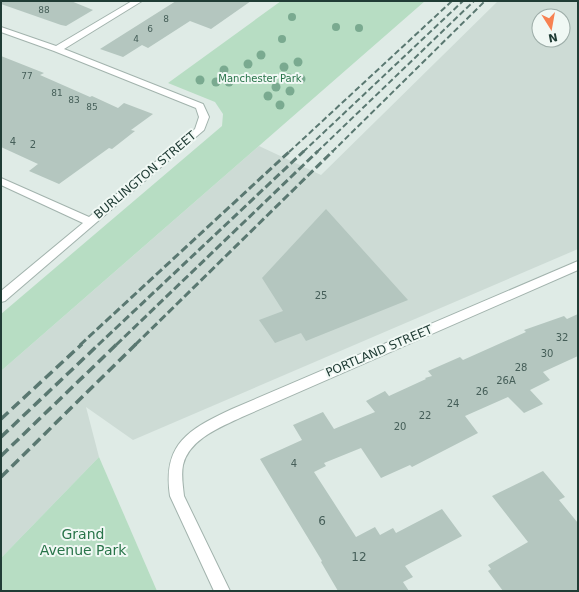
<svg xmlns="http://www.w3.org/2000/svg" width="579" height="592" font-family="'DejaVu Sans',sans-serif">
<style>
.built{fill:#cddbd5;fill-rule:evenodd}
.green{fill:#b7ddc3}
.building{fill:#b4c6bf}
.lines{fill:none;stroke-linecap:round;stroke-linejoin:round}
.minor-casing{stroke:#a2b3ad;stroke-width:2}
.minor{fill:#fff;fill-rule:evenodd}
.rail-far2{stroke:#5a7871;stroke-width:2;stroke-dasharray:6 3;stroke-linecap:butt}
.rail-far1{stroke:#5a7871;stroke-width:3;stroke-dasharray:8 3.5;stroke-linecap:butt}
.rail{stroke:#5a7871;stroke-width:3.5;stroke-dasharray:10 5;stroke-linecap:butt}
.tree{fill:#7aaa90}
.labels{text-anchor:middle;stroke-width:4;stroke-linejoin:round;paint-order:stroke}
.far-number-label{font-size:9px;fill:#455e58}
.far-park-label{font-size:10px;fill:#287449;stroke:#f0f8f4}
.number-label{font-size:10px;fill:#455e58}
.street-label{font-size:12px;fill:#203c35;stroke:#f0f8f4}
.near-number-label{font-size:12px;fill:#455e58}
.near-park-label{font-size:14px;fill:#287449;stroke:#f0f8f4}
</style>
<rect width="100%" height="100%" fill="#dfebe6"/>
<path class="built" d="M498 1H578V249L133 440 86 407 99 457 1 558V371L259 146 321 175ZM539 16H563V40H539Z"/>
<g class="green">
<path d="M281 1H425L1 371V314L222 126 223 114 215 102 168 83Z"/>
<path d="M99 457 157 591H1V558Z"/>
</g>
<g class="building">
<path d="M1 1H71L93 10 66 26 61 25 1 4Z"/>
<path d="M176 1H251L211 29 190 21 148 48 142 45 123 57 100 49Z"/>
<path d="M1 56 44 73 40 75 90 97 92 96 118 108 124 103 153 114 131 130 135 131 112 149 109 148 59 184 29 171 38 164 1 147Z"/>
<path d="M326 209 408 300 306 341 301 333 275 343 259 320 283 311 262 278Z"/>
<path d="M578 314V356L543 372 550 380 530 390 543 404 524 413 508 397 465 416 478 433 412 467 410 465 381 478 361 448 324 463 326 466 314 472 356 537 375 527 380 535 393 528 396 533 442 509 462 536 405 566 413 577 403 582 409 591H338L321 562 322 561 260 459 302 440 293 425 323 412 334 429 375 412 366 401 385 391 389 396 426 379 425 378 432 376 428 371 460 357 463 360 526 332 524 330 564 316 567 319Z"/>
<path d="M543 471 565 497 559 500 578 523V591H503L488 571 491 569 488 565 528 542 492 496Z"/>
</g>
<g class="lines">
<g class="minor-casing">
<g id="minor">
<path d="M132 1H142L64 49 203 104 209 117 204 130 5 301 1 302V291L83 223 1 185V178L89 217 195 129 199 117 196 108 54 51 1 32V27L56 46Z"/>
<path d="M578 261V270L242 417C221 427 189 439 183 465 181 475 183 486 184 496L230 591H214L170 496C162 444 189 429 232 409Z"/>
</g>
</g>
<use href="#minor" class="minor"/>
<g class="rail-far2">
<path d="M289 152 452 1"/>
<path d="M303 152 463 1"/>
<path d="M317 152 474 1"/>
<path d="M332 152 485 1"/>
</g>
<g class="rail-far1">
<path d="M80 345 290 151"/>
<path d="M98 345 304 151"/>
<path d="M116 345 318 151"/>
<path d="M135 345 333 151"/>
</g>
<g class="rail">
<path d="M1 419 82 344"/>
<path d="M1 437 99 344"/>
<path d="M1 456 117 344"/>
<path d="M1 477 136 344"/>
</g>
</g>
<g class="tree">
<circle cx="292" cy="17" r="4"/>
<circle cx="336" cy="27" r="4"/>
<circle cx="359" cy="28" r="4"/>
<circle cx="282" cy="39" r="4"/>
<circle cx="261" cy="55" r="4.5"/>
<circle cx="298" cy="62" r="4.5"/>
<circle cx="248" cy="64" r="4.5"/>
<circle cx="284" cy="67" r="4.5"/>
<circle cx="224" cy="70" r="4.5"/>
<circle cx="289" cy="78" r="4.5"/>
<circle cx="301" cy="79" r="4.5"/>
<circle cx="200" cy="80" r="4.5"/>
<circle cx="216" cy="82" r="4.5"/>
<circle cx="229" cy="82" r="4.5"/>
<circle cx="276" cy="87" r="4.5"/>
<circle cx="290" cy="91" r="4.5"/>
<circle cx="268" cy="96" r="4.5"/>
<circle cx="280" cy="105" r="4.5"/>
</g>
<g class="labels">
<g class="far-number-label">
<text x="44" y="13">88</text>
<text x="166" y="22">8</text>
<text x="150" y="32">6</text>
<text x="136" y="42">4</text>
<text x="27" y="79">77</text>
<text x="57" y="96">81</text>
<text x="74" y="103">83</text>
<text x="92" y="110">85</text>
</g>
<g class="far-park-label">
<text x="260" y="82">Manchester Park</text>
</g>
<g class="number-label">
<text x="13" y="145">4</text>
<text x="33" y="148">2</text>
<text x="321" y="299">25</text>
<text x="562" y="341">32</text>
<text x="547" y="357">30</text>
<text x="521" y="371">28</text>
<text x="506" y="384">26A</text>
<text x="482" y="395">26</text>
<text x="453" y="407">24</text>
<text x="425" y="419">22</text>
<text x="400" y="430">20</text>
<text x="294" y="467">4</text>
</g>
<g class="street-label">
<text transform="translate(145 175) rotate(-40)" y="4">BURLINGTON STREET</text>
<text transform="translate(379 351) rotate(-23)" y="4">PORTLAND STREET</text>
</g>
<g class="near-number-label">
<text x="322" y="525">6</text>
<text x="359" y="561">12</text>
</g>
<g class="near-park-label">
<text x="83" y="539">Grand<tspan x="83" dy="16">Avenue Park</tspan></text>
</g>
</g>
<rect width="579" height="592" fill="none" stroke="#203c35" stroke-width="4"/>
<g transform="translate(551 28) rotate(169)"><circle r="19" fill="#f0f8f4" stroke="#9dada8"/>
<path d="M0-3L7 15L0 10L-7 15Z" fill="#f78151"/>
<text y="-6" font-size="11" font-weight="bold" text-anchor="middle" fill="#203c35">N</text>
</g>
</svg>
